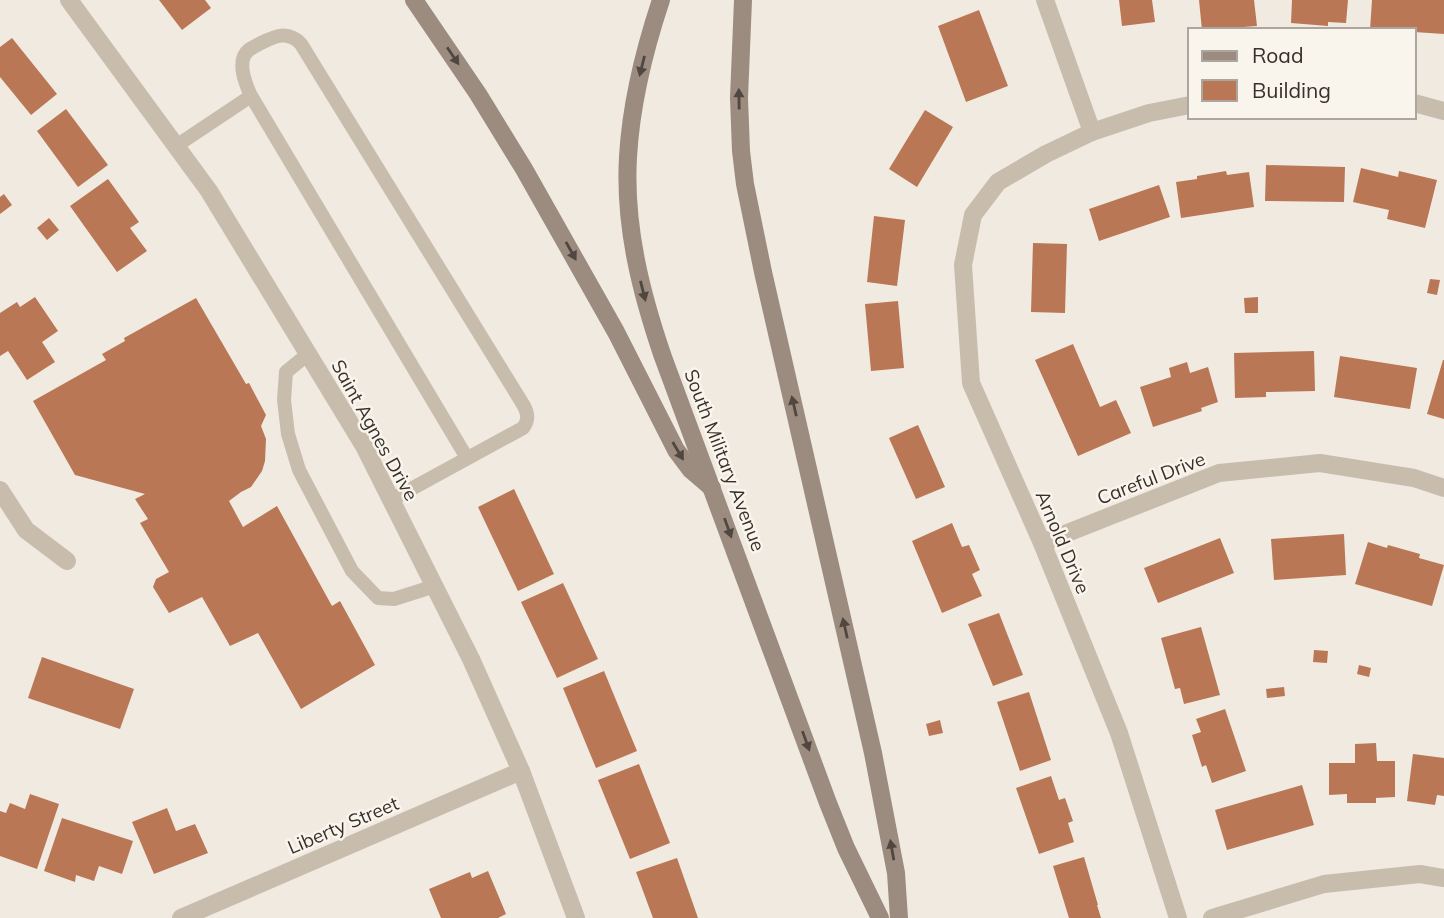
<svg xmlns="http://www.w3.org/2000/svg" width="1444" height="918" font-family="Mulish,sans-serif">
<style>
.building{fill:#b97756}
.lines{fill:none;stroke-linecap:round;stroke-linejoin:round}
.lane{stroke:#c8bcad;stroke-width:14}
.street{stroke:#c8bcad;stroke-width:18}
.secondary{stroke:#9b8c7f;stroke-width:18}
.oneway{fill:#504740}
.labels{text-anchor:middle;stroke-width:5;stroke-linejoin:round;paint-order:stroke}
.street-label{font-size:19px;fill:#37302b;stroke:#f9f4ec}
</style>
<rect width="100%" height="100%" fill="#f1eae0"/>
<g class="building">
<path d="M159 0H205L211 8 182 30Z"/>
<path d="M1119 0H1152L1155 22 1122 26Z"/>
<path d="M1199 0H1254L1257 26 1202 30Z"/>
<path d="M1292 0H1348L1346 23 1328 22V26L1291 23Z"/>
<path d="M1372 0H1444V34L1414 32V30H1370Z"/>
<path d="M979 10 1008 86 966 102 938 26Z"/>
<path d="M12 38 57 94 31 115 0 77V47Z"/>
<path d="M66 109 108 165 78 187 37 131Z"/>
<path d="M925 110 953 127 917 187 889 169Z"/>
<path d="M1266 165 1345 167 1344 202 1265 201Z"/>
<path d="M1361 168 1398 177 1399 171 1437 180 1425 228 1387 219 1389 210 1353 202Z"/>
<path d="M1226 171 1227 175 1249 172 1254 207 1181 218 1176 182 1197 179V176Z"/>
<path d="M108 179 139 222 130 228 147 251 117 272 70 206Z"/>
<path d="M1159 185 1170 217 1099 241 1089 209Z"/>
<path d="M4 194 12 205 0 214V197Z"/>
<path d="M874 216 905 220 897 286 867 282Z"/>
<path d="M49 218 59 230 47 240 37 228Z"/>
<path d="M1033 243 1067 244 1065 313 1031 312Z"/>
<path d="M1430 279 1440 280 1437 295 1427 293Z"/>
<path d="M35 297 58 331 42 342 55 362 27 380 8 351 0 356V313L17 302 20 307Z"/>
<path d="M1258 297V313H1245L1244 298Z"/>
<path d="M196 298 246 384 249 383 266 415 261 426 266 439 265 461 262 471 251 487 241 492 229 501 243 527 277 506 332 606 340 601 375 665 301 709 258 633 230 646 202 597 169 613 153 587 156 579 169 572 140 523 148 519 135 499 145 494 75 475 33 401 106 360 102 354 125 341 124 338Z"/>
<path d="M898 301 904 368 871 371 865 304Z"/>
<path d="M1073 344 1100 407 1116 400 1131 433 1078 456 1035 360Z"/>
<path d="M1314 351 1315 391 1266 392V397L1235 398 1234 353Z"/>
<path d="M1340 356 1417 368 1410 409 1334 397Z"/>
<path d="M1443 360H1444V419L1427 414Z"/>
<path d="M1187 362 1190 373 1208 367 1218 402 1201 408 1202 411 1153 427 1140 387 1171 377 1169 368Z"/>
<path d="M918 425 945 487 916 499 889 438Z"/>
<path d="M514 489 554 574 518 591 478 507Z"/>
<path d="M952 523 962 547 969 545 980 570 972 574 982 596 942 613 912 541Z"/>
<path d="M1344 534 1346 575 1274 580 1271 539Z"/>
<path d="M1220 538 1234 573 1158 603 1144 568Z"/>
<path d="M1368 542 1387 548 1388 545 1420 554 1419 558 1444 565 1432 606 1355 584Z"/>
<path d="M563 583 598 659 557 678 521 602Z"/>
<path d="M999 613 1023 675 993 686 968 624Z"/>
<path d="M1201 627 1220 695 1184 704 1180 688 1175 689 1161 638Z"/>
<path d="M1314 650 1328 651 1327 663 1313 662Z"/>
<path d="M42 657 134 689 120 729 28 698Z"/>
<path d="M1359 665 1371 668 1369 677 1357 674Z"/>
<path d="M604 671 637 751 596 768 563 688Z"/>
<path d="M1284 687 1285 696 1267 698 1266 689Z"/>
<path d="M1029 692 1051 760 1020 771 997 702Z"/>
<path d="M1225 709 1246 771 1212 783 1206 765 1202 767 1192 735 1201 732 1196 719Z"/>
<path d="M940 720 943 733 929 736 926 724Z"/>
<path d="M1376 743 1377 761H1395V797L1376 798V803H1347V794L1329 795V763H1355V744Z"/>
<path d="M1413 754 1444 758V796L1437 795 1435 805 1407 801Z"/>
<path d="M639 764 670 843 630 859 598 780Z"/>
<path d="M1051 776 1059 800 1065 798 1073 821 1068 823 1074 842 1039 854 1016 788Z"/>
<path d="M1302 785 1314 825 1227 850 1215 810Z"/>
<path d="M30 794 59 804 37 869 0 856V811L6 813 10 803 25 809Z"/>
<path d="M167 808 176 831 195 824 208 853 154 874 132 822Z"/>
<path d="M62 818 133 841 122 874 99 866 94 881 76 875 75 882 44 871Z"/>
<path d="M1084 857 1098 905H1097L1101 918H1069L1053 866Z"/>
<path d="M677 858 698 918H653L636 872Z"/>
<path d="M488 871 506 914 498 918H441L429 889 470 872 472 878Z"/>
</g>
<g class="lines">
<g class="lane">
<path d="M176 146 251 96"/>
<path d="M308 354 286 372 284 400 288 434 299 470 352 571 378 598 394 599 435 586"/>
<path d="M391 500 523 428C529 420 528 414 524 406L301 44C288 30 275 36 261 43 254 47 247 49 244 56 239 68 246 84 250 94L467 458"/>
</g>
<g class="street">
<path d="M69 0 209 191 364 446 471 659 521 771 576 918"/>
<path d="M1045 0 1092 132"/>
<path d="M1414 103 1444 111"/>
<path d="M0 490 26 530 67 561"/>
<path d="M1042 543 1219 473 1320 463 1414 478 1444 488"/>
<path d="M181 918 521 771"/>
<path d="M1178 918 1119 733 1042 543 971 383 963 265 973 215 998 182 1046 154 1092 132 1149 113 1190 105"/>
<path d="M1212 918 1324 884 1420 874 1444 878"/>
</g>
<g class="secondary">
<path d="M414 0 478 94 524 169 616 332 676 450 691 470 712 488"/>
<path d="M661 0C644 51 631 104 628 157 624 226 641 293 663 357L828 803 846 848 880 918"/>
<path d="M743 0 739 98 741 151 745 184 763 272 873 753 896 873 899 918"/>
</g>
</g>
<defs><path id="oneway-solid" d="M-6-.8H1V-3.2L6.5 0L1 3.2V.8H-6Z" transform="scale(1.75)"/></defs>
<g class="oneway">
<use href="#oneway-solid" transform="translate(453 56) rotate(56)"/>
<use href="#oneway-solid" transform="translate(642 66) rotate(104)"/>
<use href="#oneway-solid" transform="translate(739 99) rotate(-91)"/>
<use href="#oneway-solid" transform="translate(571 251) rotate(61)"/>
<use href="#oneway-solid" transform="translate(643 291) rotate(76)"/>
<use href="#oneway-solid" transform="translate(794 406) rotate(-103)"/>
<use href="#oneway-solid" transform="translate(678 451) rotate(59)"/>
<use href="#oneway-solid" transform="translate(728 528) rotate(70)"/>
<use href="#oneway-solid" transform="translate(845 628) rotate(-103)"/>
<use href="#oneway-solid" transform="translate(806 741) rotate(70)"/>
<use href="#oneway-solid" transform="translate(892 850) rotate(-100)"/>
</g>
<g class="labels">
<g class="street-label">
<text transform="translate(375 430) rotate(61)" y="7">Saint Agnes Drive</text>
<text transform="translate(725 460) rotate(69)" y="7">South Military Avenue</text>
<text transform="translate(1151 478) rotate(-21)" y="7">Careful Drive</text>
<text transform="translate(1063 542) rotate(67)" y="7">Arnold Drive</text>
<text transform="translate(343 825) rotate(-23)" y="7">Liberty Street</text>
</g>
</g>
<rect x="1188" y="28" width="228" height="91" fill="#f9f4ec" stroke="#aba69f" stroke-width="2"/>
<rect x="1202" y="51" width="35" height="10" fill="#9b8c7f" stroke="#aba69f" stroke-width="2"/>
<text x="1252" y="63" font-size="21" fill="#37302b">Road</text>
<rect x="1202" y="80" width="35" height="21" fill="#b97756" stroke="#aba69f" stroke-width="2"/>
<text x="1252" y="98" font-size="21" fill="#37302b">Building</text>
</svg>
